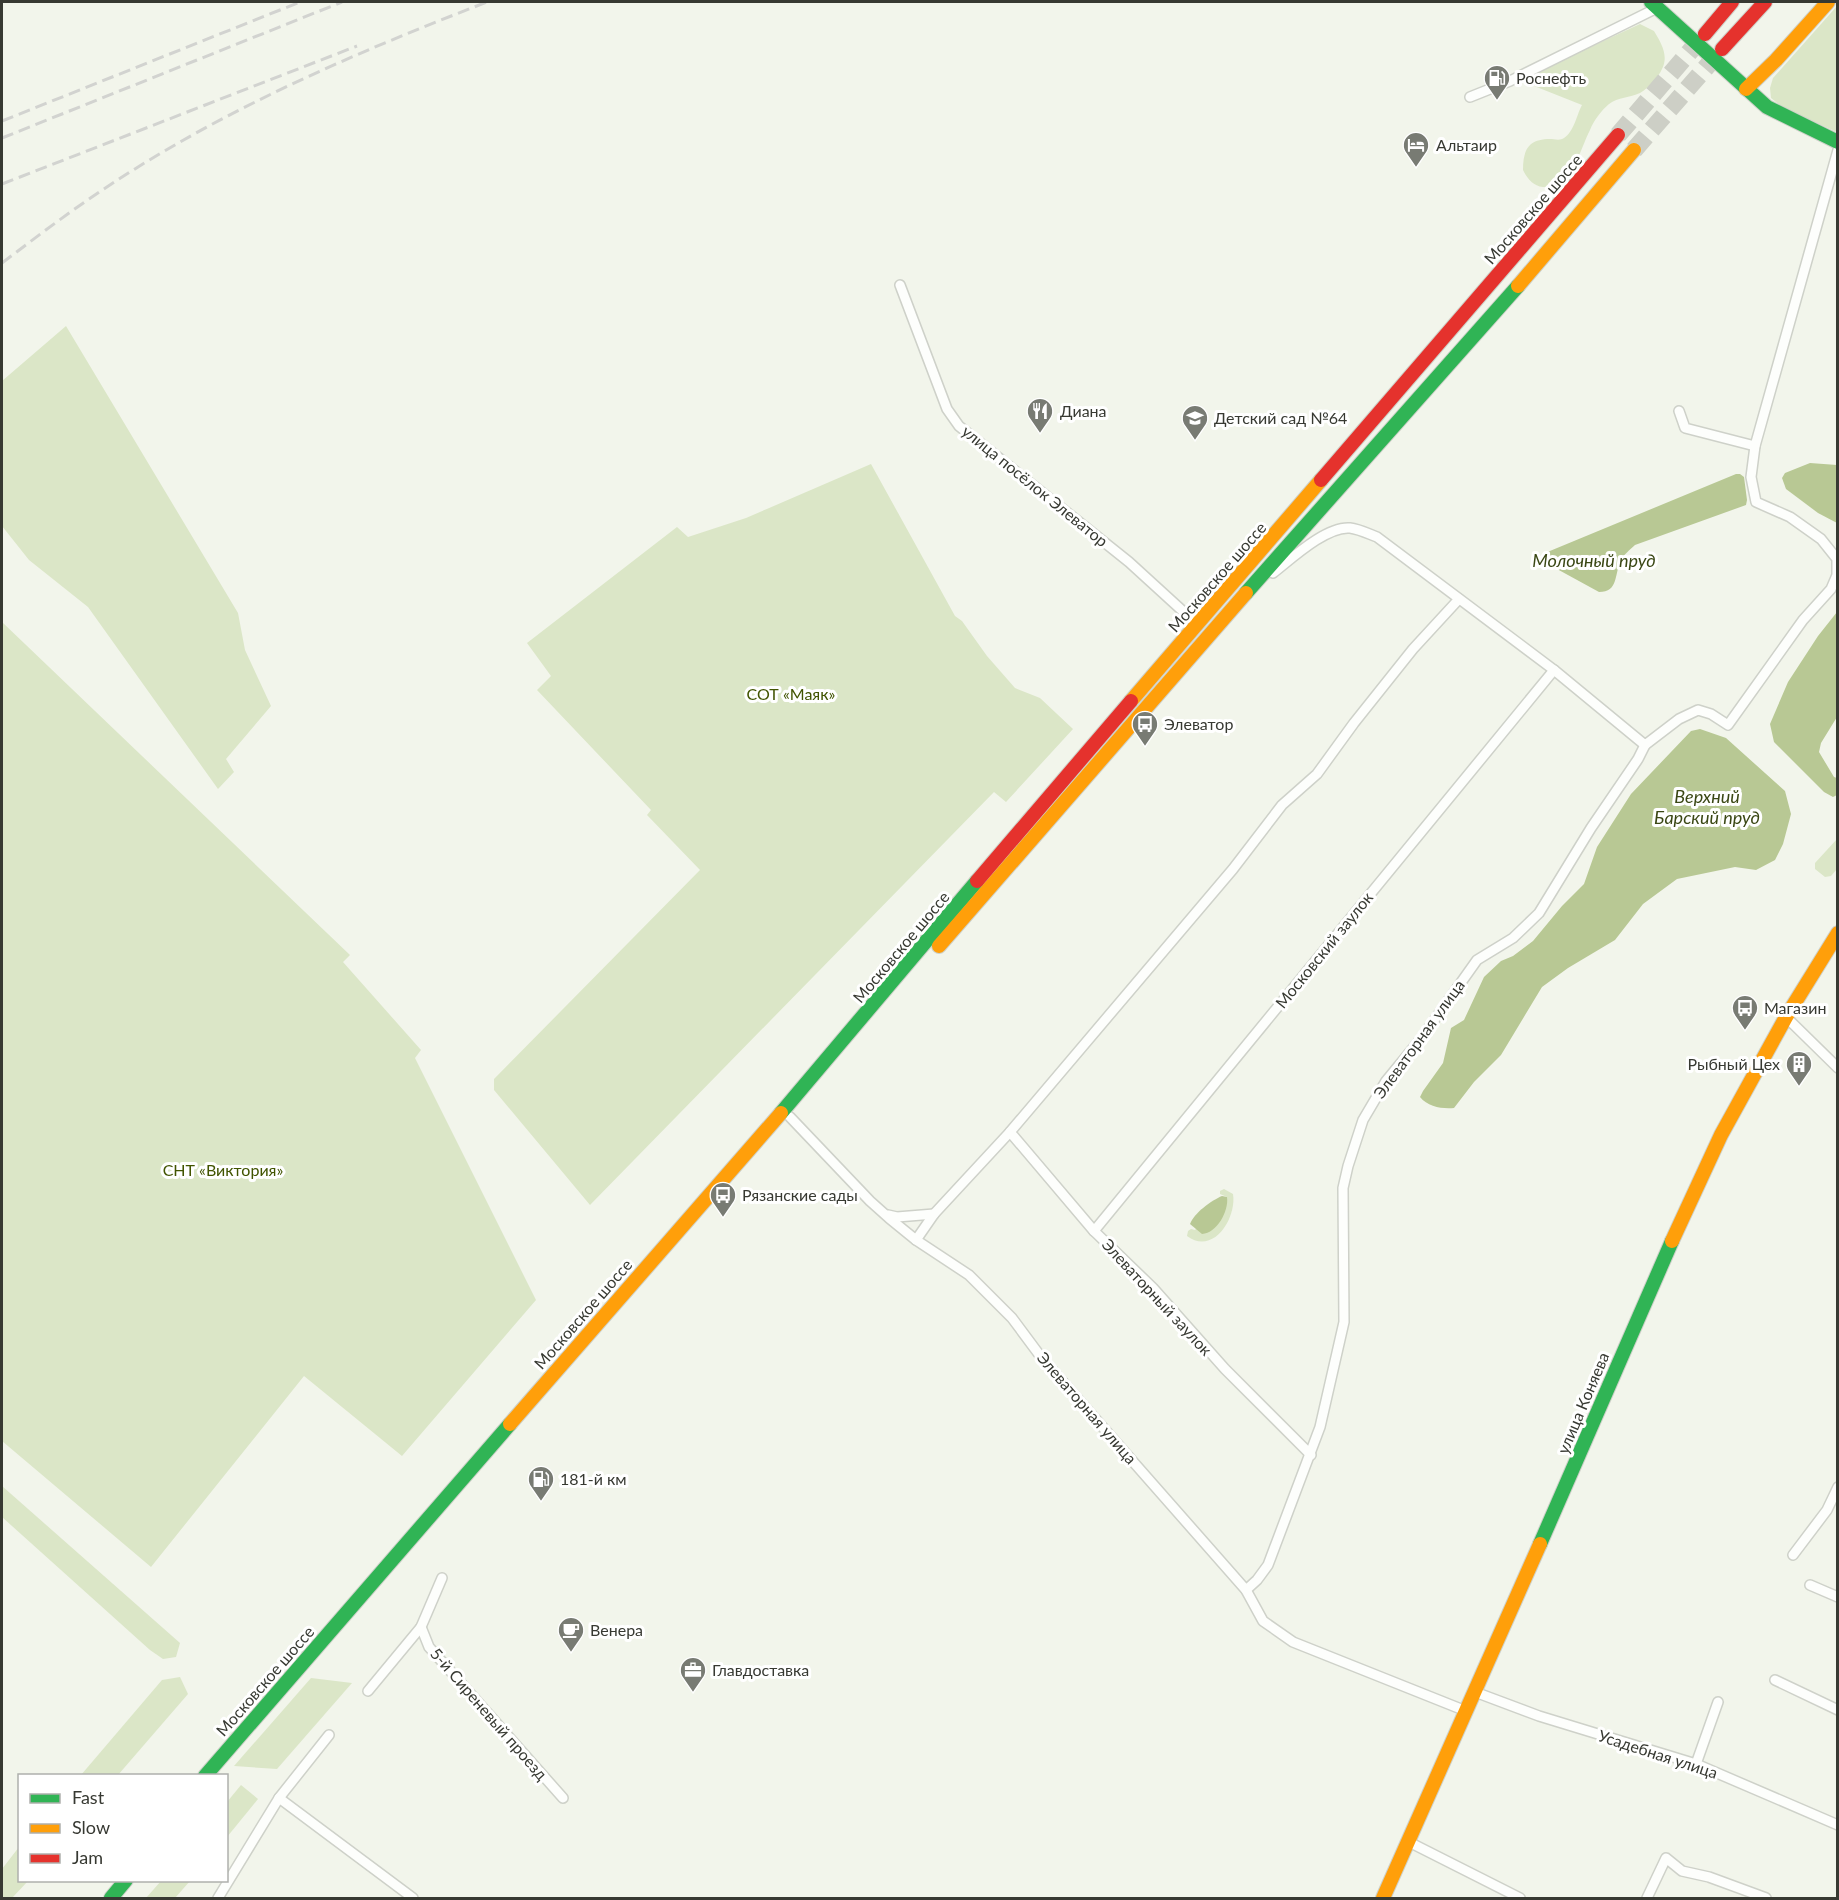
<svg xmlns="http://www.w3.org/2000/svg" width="1839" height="1900" font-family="Lato,sans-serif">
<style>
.green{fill:#dbe6c7}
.water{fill:#b8c894}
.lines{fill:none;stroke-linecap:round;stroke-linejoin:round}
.highway-tunnel{stroke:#cdcfc6;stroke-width:18;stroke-dasharray:18 9;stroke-linecap:butt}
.street-casing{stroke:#ced1c9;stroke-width:12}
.fast-casing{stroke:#ced1c9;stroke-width:16}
.slow-casing{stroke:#ced1c9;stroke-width:16}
.jam-casing{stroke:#ced1c9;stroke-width:16}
.street{stroke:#fdfefc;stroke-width:9}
.fast{stroke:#30b455;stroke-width:14}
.slow{stroke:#ff9f0a;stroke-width:14}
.jam{stroke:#e5322d;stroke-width:14}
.rail{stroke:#d2d3d0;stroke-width:3;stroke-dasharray:12 6;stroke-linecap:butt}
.labels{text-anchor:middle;stroke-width:6;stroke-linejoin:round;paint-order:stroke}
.poi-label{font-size:16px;fill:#373932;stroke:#fff;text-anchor:start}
.street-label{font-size:16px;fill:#373932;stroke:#fff}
.park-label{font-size:16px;fill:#415400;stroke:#fff}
.water-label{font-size:18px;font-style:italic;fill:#3a4714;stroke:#fff}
</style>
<rect width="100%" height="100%" fill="#f2f5eb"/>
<g class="green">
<path d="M1837 6V132L1782 107 1771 98 1770 88 1773 78Z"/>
<path d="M1640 24 1654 31C1661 43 1669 55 1662 69 1658 78 1648 88 1640 93 1630 98 1618 97 1609 104 1601 111 1594 120 1590 130 1580 149 1572 189 1543 187 1533 186 1527 178 1523 170 1523 149 1529 139 1550 139 1554 139 1560 141 1564 138 1574 132 1577 114 1582 105L1519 80Z"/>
<path d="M66 326 238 613 245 650 271 706 226 759 234 772 218 789 88 607 29 560 2 526V381Z"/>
<path d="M871 464 955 616 962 621 987 656 1015 688 1040 698 1073 729 1006 802 994 792 590 1205 494 1090V1079L700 870 647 815 651 810 537 690 551 676 527 643 677 527 688 537 746 518Z"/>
<path d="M2 622 350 955 343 962 421 1050 415 1058 536 1300 402 1456 304 1376 151 1567 2 1441Z"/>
<path d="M1837 839V869L1831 876 1825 877 1815 869V863Z"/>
<path d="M1224 1189 1233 1194C1237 1218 1213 1256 1187 1236L1188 1231 1191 1229 1195 1230 1227 1197 1220 1194V1191Z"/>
<path d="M2 1486 180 1643 176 1657 163 1659 150 1650 2 1517Z"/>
<path d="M180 1677 188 1694 118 1775H81L162 1680Z"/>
<path d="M311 1678 352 1683 277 1769 234 1766Z"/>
<path d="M241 1785 258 1799 227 1837V1802Z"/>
<path d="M19 1847 20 1880 28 1881 12 1898H2V1869Z"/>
<path d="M161 1881V1880L190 1881 175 1898H146Z"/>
</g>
<g class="water">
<path d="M1810 463 1837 465V523L1818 513 1786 489 1782 478 1785 473Z"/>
<path d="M1736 474H1740L1744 477 1747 500 1746 505 1635 545C1630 550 1624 554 1621 560 1614 574 1619 592 1599 592L1546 563 1544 559 1545 553Z"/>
<path d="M1837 612V717L1821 743 1819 752 1834 777 1837 778V795L1833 797 1824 792 1774 742 1770 724 1788 682 1818 636Z"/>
<path d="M1700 729 1726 738 1785 791 1791 814 1783 844 1775 860 1756 870 1735 867 1677 879 1643 904 1615 940 1568 968 1542 987 1501 1055 1474 1082 1454 1108C1442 1109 1428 1107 1420 1097L1423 1091 1443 1063 1451 1028 1464 1020 1484 977 1501 961 1513 956 1533 941 1562 906 1584 884 1597 847 1631 794 1691 731Z"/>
<path d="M1222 1196 1227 1197C1229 1211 1217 1233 1202 1234L1190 1224C1194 1213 1212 1200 1222 1196Z"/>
</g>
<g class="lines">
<g class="highway-tunnel">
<path d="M1618 135 1705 34"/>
<path d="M1634 150 1722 49"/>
</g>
<g class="street-casing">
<g id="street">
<path d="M1470 97 1510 81 1657 8"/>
<path d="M900 285 947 409 959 426 1129 562 1198 625"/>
<path d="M1679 411 1685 428 1755 446"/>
<path d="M1273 573C1291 559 1326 526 1350 528 1359 529 1369 534 1377 537L1554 670 1645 745 1679 719 1698 710 1711 714 1728 725 1803 620 1831 589 1837 575V559L1821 539 1790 517 1756 502 1751 477 1755 446 1838 150"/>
<path d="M1786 1017 1838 1068"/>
<path d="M790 1117 870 1201 889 1218 916 1240 969 1275 1012 1318 1041 1357 1246 1590 1263 1621 1293 1642 1466 1711"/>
<path d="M1010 1132 1094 1231 1153 1288 1225 1369 1311 1455"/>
<path d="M888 1215 897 1217 934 1214"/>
<path d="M1094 1231 1554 670"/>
<path d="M916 1240 934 1214 1010 1132 1233 869 1282 805 1317 774 1354 723 1413 649 1459 599"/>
<path d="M1793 1555 1827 1510 1838 1487"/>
<path d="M1810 1585 1838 1597"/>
<path d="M1246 1590 1257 1580 1268 1565 1320 1427 1344 1322 1343 1188 1348 1166 1363 1120 1386 1081 1423 1036 1477 960 1513 938 1539 913 1591 828 1638 759 1645 745"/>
<path d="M421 1627 429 1647 563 1798"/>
<path d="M1775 1680 1838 1710"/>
<path d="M368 1691 421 1627 442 1578"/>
<path d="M1475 1692 1539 1716 1696 1764 1838 1825"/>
<path d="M1696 1764 1718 1702"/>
<path d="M279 1798 413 1898"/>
<path d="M1407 1841 1520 1898"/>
<path d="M218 1898 279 1798 329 1735"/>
<path d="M1647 1898 1666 1858 1682 1871 1709 1877 1766 1898"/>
</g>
</g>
<g class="fast-casing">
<g id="fast">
<path d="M1651 2 1767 107 1838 142"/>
<path d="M1246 593 1518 286"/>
<path d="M781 1113 977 881"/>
<path d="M1540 1544 1672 1241"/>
<path d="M205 1776 510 1424"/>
<path d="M111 1898 126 1880"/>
</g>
</g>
<g class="slow-casing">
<g id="slow">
<path d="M1746 89 1776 60 1828 2"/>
<path d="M1518 286 1634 150"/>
<path d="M1131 701 1321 480"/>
<path d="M939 946 1246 593"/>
<path d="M1672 1241 1721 1135 1786 1017 1838 933"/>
<path d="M510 1424 781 1113"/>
<path d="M1383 1898 1540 1544"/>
</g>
</g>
<g class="jam-casing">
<g id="jam">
<path d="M1705 34 1732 2"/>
<path d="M1722 49 1765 2"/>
<path d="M1321 480 1618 135"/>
<path d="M977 881 1131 701"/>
</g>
</g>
<use href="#street" class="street"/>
<use href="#fast" class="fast"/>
<use href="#slow" class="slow"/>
<use href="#jam" class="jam"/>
<g class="rail">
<path d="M2 121 300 2"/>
<path d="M2 138 342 2"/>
<path d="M2 184 357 46"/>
<path d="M2 263C39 235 77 206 116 181 231 106 360 51 487 2"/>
</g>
</g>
<defs>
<g id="fuel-pin" transform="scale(1.35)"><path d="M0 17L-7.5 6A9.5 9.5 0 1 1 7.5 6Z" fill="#787b73" stroke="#fff"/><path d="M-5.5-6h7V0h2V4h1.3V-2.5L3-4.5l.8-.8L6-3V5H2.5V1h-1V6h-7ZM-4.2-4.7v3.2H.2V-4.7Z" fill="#fff"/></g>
<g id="hotel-pin" transform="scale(1.35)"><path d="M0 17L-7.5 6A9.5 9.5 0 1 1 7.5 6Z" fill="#787b73" stroke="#fff"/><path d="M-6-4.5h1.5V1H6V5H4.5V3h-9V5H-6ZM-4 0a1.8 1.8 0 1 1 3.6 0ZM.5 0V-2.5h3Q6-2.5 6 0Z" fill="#fff"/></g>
<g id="restaurant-pin" transform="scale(1.35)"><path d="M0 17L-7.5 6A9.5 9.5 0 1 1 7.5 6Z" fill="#787b73" stroke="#fff"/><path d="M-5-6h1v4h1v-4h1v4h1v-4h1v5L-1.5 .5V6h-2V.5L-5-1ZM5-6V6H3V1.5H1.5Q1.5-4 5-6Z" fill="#fff"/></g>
<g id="school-pin" transform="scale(1.35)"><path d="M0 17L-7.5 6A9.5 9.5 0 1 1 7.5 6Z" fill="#787b73" stroke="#fff"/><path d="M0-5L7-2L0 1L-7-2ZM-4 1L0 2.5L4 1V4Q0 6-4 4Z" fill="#fff"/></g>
<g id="bus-pin" transform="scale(1.35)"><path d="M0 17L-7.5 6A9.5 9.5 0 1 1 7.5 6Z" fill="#787b73" stroke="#fff"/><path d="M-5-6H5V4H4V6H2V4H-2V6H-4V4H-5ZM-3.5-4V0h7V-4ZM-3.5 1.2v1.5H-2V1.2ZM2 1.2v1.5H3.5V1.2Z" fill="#fff"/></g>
<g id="building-pin" transform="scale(1.35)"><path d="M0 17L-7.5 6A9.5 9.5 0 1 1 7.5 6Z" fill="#787b73" stroke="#fff"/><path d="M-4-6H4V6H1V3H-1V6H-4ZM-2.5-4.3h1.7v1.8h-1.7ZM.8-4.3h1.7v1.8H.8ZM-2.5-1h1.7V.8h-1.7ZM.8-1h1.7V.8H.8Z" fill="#fff"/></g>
<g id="cafe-pin" transform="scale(1.35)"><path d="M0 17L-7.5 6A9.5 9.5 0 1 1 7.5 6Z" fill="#787b73" stroke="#fff"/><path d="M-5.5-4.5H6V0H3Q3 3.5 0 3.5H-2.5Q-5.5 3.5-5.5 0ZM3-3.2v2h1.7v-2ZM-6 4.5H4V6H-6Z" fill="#fff"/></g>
<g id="office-pin" transform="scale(1.35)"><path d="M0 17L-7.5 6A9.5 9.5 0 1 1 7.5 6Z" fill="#787b73" stroke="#fff"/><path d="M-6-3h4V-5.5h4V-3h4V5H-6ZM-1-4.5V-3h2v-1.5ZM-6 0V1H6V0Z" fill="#fff"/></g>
</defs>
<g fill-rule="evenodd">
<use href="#fuel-pin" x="1497" y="78"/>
<use href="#hotel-pin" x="1416" y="145"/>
<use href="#restaurant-pin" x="1040" y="411"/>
<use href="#school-pin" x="1195" y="418"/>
<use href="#bus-pin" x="1145" y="724"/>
<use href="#bus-pin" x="1745" y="1008"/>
<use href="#building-pin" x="1799" y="1064"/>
<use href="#bus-pin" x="723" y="1195"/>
<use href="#fuel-pin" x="541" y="1479"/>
<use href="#cafe-pin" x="571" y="1630"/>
<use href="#office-pin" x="693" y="1670"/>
</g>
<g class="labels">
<g class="poi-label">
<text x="1516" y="84">Роснефть</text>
<text x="1436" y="151">Альтаир</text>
<text x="1060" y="417">Диана</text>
<text x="1214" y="424">Детский сад №64</text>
<text x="1164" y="730">Элеватор</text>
<text x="1764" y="1014">Магазин</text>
<text x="1780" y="1070" text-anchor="end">Рыбный Цех</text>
<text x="742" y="1201">Рязанские сады</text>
<text x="560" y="1485">181-й км</text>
<text x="590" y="1636">Венера</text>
<text x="712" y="1676">Главдоставка</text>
</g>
<g class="street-label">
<text transform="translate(1533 209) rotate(-49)" y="6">Московское шоссе</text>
<text transform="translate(1035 486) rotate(39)" y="6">улица посёлок Элеватор</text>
<text transform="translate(1217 577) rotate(-49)" y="6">Московское шоссе</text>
<text transform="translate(901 947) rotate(-50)" y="6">Московское шоссе</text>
<text transform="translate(1324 950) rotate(-51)" y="6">Московский заулок</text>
<text transform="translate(1419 1039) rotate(-54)" y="6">Элеваторная улица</text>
<text transform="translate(1157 1297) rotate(47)" y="6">Элеваторный заулок</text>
<text transform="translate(583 1314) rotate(-49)" y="6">Московское шоссе</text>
<text transform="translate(1583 1403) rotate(-67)" y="6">улица Коняева</text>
<text transform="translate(1087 1408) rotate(49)" y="6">Элеваторная улица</text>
<text transform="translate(265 1681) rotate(-49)" y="6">Московское шоссе</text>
<text transform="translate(489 1714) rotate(49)" y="6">5-й Сиреневый проезд</text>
<text transform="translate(1658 1754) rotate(18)" y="6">Усадебная улица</text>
</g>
<g class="park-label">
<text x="791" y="700">СОТ «Маяк»</text>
<text x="223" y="1176">СНТ «Виктория»</text>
</g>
<g class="water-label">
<text x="1594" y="567">Молочный пруд</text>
<text x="1707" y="803">Верхний<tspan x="1707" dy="21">Барский пруд</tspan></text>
</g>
</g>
<rect width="1839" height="1900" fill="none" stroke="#373932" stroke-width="6"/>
<rect x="18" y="1774" width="210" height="108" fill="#ffffff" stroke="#afb0ad" stroke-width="1.5"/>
<rect x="30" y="1794" width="30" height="9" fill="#30b455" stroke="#afb0ad" stroke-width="1.5"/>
<text x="72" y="1804" font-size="18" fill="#373932">Fast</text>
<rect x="30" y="1824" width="30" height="9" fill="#ff9f0a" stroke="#afb0ad" stroke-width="1.5"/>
<text x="72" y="1834" font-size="18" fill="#373932">Slow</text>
<rect x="30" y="1854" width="30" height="9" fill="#e5322d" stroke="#afb0ad" stroke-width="1.5"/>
<text x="72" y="1864" font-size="18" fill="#373932">Jam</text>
</svg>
